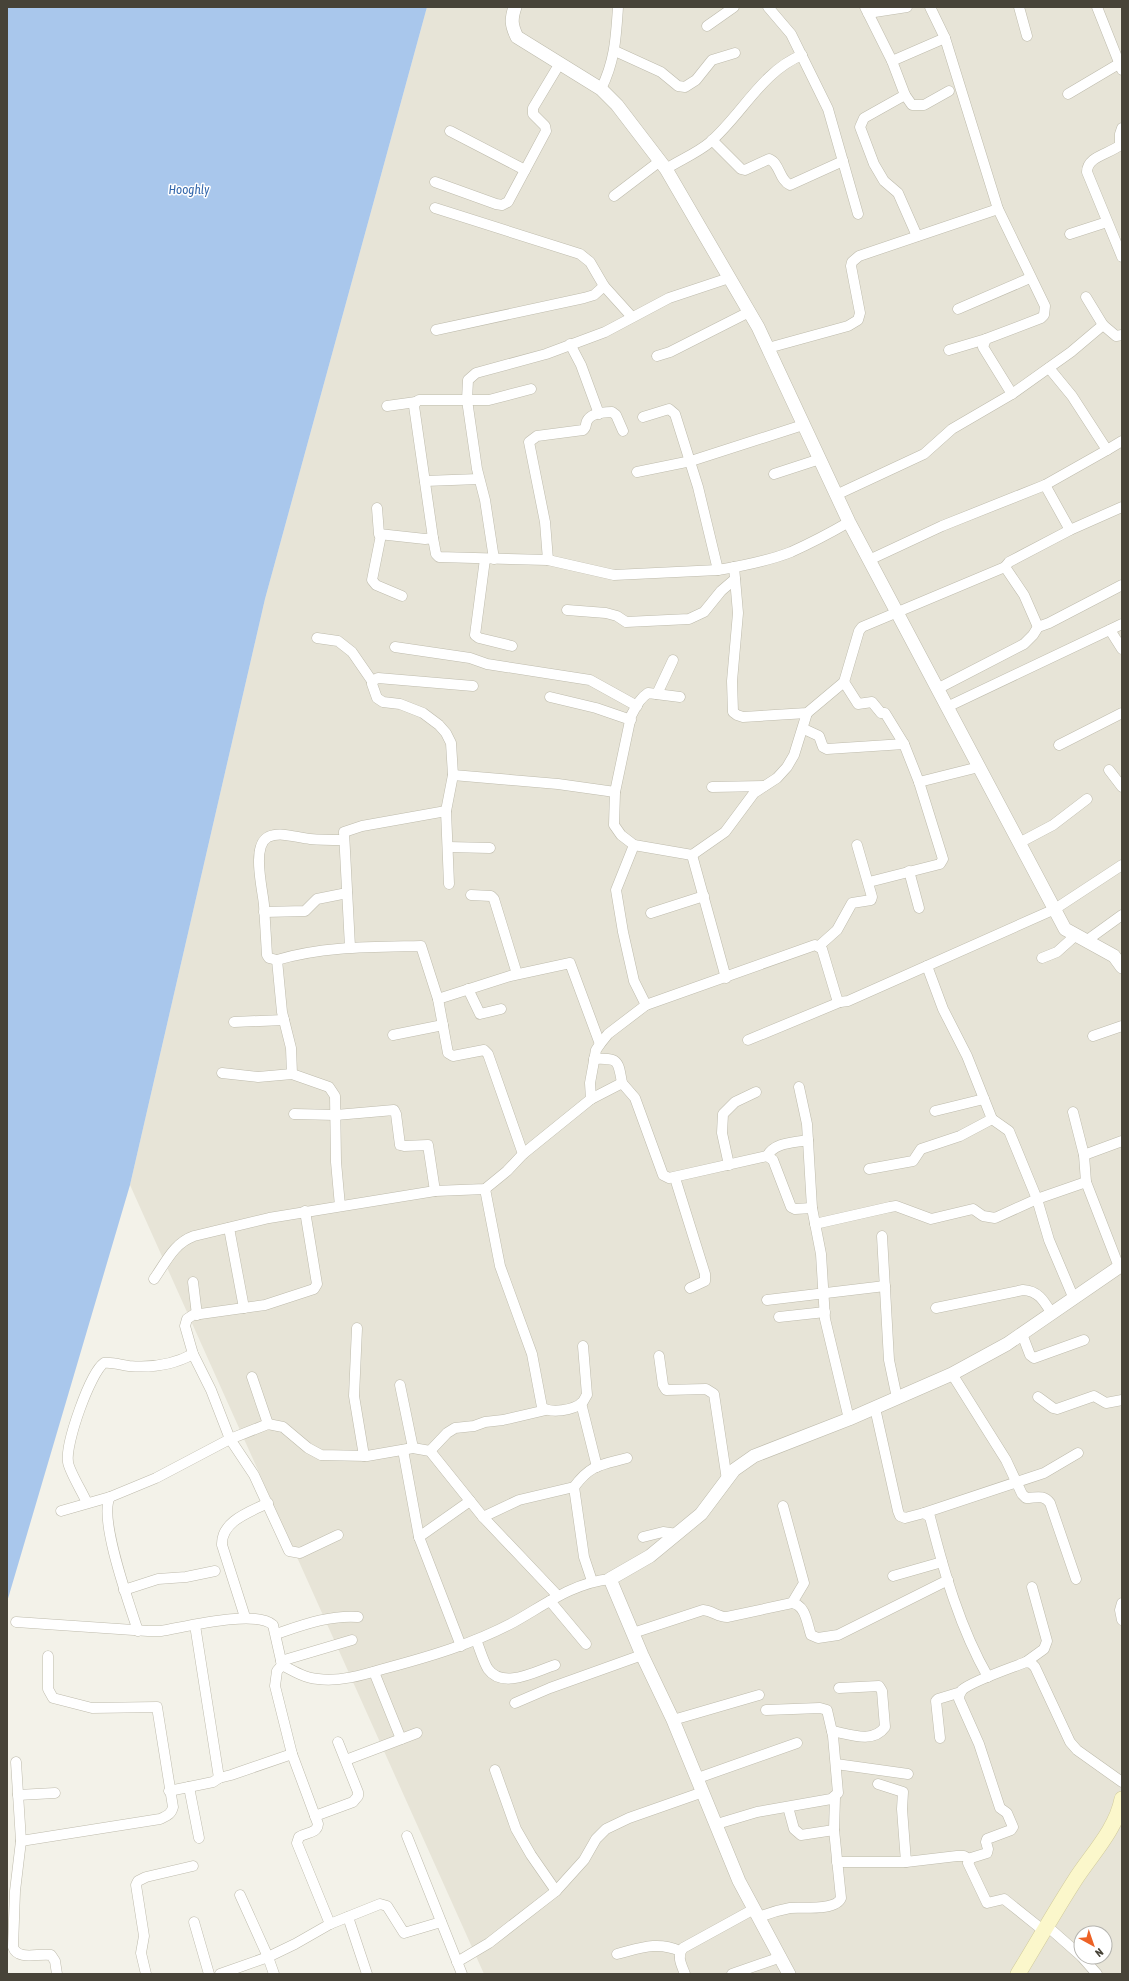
<svg xmlns="http://www.w3.org/2000/svg" width="1129" height="1981" font-family="'Asap Condensed',sans-serif">
<style>
.residential{fill:#e7e4d7;fill-rule:evenodd}
.water{fill:#a9c7ec}
.lines{fill:none;stroke-linecap:round;stroke-linejoin:round}
.minor-casing{stroke:#bebbac;stroke-width:11}
.tertiary-casing{stroke:#bebbac;stroke-width:14}
.secondary-casing{stroke:#d0ca9b;stroke-width:16}
.minor{stroke:#fff;stroke-width:10}
.tertiary{stroke:#fff;stroke-width:13}
.secondary{stroke:#fbf7cb;stroke-width:15}
.labels{text-anchor:middle;stroke-width:3;stroke-linejoin:round;paint-order:stroke}
.water-label{font-size:13px;font-style:italic;fill:#3669ad;stroke:#fff}
</style>
<rect width="100%" height="100%" fill="#f3f2e9"/>
<path class="residential" d="M427 7H1122V1974H484L130 1185 265 599ZM1081 1933H1105V1957H1081Z"/>
<path class="water" d="M7 7H427L265 599 130 1185 7 1602Z"/>
<g class="lines">
<g class="minor-casing">
<g id="minor">
<path d="M768 7 791 34 828 109 858 214"/>
<path d="M865 7 892 61 905 95 912 105H924L949 91"/>
<path d="M930 7 945 38 998 209 1045 306 1044 315 1041 318 986 339 983 347 1012 394"/>
<path d="M1019 7 1027 36"/>
<path d="M1097 7 1122 70"/>
<path d="M868 13 907 7"/>
<path d="M707 26 734 7"/>
<path d="M615 51 661 72 678 86 685 87 696 80 712 60 735 53"/>
<path d="M892 61 945 38"/>
<path d="M601 89C615 61 616 37 618 7"/>
<path d="M1068 94 1122 62"/>
<path d="M905 95 864 118 860 127 874 164 884 181 898 193 917 236"/>
<path d="M1122 128 1120 134V145C1110 154 1087 156 1087 172L1122 257"/>
<path d="M450 131 525 170"/>
<path d="M712 140 741 169 745 170 769 159C780 163 779 180 790 185L843 161"/>
<path d="M666 169C680 160 697 153 709 143 741 116 762 71 802 55"/>
<path d="M435 182 496 204 502 205 508 202 546 131 545 126 533 114V108L560 63"/>
<path d="M614 196 660 161"/>
<path d="M435 208 580 254 590 262 604 286 632 317"/>
<path d="M1070 234 1107 222"/>
<path d="M1086 297 1103 325 1116 336 1122 335"/>
<path d="M958 309 1030 278"/>
<path d="M436 330 584 298 594 295 604 286"/>
<path d="M570 344 581 365 599 414"/>
<path d="M768 348 848 326 858 320 860 313 851 266 852 262 859 256 998 209"/>
<path d="M949 350 986 339"/>
<path d="M657 356 670 352 749 312"/>
<path d="M387 406 416 402"/>
<path d="M643 417 669 409 675 414 698 487 718 570"/>
<path d="M1107 450 1122 441"/>
<path d="M637 472 691 461 803 425"/>
<path d="M774 474 820 459"/>
<path d="M425 481 479 479"/>
<path d="M1045 485 1070 530"/>
<path d="M836 495 924 454 952 429 1012 394 1071 352 1103 325"/>
<path d="M377 508 379 534 425 539 433 538 436 554 439 557 548 560 614 575 718 570C742 566 768 561 791 552 811 543 830 533 849 522"/>
<path d="M381 535 372 580 376 585 402 596"/>
<path d="M433 538 414 406 416 402 419 400H489L531 389"/>
<path d="M485 559 475 635 479 638 512 646"/>
<path d="M494 559 485 500 477 469 467 400 468 380 476 373 546 354 605 332 669 298 729 278"/>
<path d="M548 560 545 522 529 442 537 436 583 430C587 427 585 425 587 421 591 413 604 412 612 412L616 415 623 431"/>
<path d="M869 560 942 526 1045 485 1107 450 1072 396 1049 368"/>
<path d="M734 567 738 613 732 681 733 712 737 715 743 717 807 713 844 682 859 631 862 627 1005 567 1009 562 1070 530 1122 507"/>
<path d="M1005 567 1024 595 1038 627"/>
<path d="M567 610 606 613 617 616 626 622 689 619 704 612 721 591 735 579"/>
<path d="M1110 630 1122 649"/>
<path d="M317 638 338 641 352 652 372 681"/>
<path d="M395 647 470 658 487 664 590 680 637 706"/>
<path d="M844 682 858 704 872 702 881 713H885L904 744 919 782 943 859 940 864 869 882"/>
<path d="M937 689 1024 644 1033 635 1038 627 1049 623 1122 585"/>
<path d="M657 694 673 660"/>
<path d="M550 697 596 708 631 720"/>
<path d="M680 697 648 693C639 699 636 707 631 716L615 792 614 825 621 835 634 845 692 855"/>
<path d="M947 707 1122 624"/>
<path d="M804 729 819 736 823 747 827 749 904 744"/>
<path d="M1059 745 1122 713"/>
<path d="M1109 770 1122 787"/>
<path d="M453 775 558 784 615 792"/>
<path d="M919 782 979 767"/>
<path d="M712 787 764 786"/>
<path d="M1019 843 1053 825 1087 799"/>
<path d="M634 845 616 890 623 932 634 981 646 1005"/>
<path d="M448 847 490 848"/>
<path d="M692 855 725 832 754 793 777 778 787 767 794 755 807 713"/>
<path d="M692 855 726 978"/>
<path d="M909 871 919 908"/>
<path d="M449 884 446 811 453 775 451 743 446 733 439 725 423 713 400 704 383 702 377 698 372 684V681L378 678 473 686"/>
<path d="M471 895 491 896 494 899 517 974"/>
<path d="M264 912 305 911 317 899 347 893"/>
<path d="M651 913 704 896"/>
<path d="M1086 941 1122 915"/>
<path d="M819 946 837 930 852 903 871 900 872 897 857 845"/>
<path d="M350 947 344 832 362 826 446 811"/>
<path d="M1042 958 1057 952 1076 935"/>
<path d="M277 960 269 958 267 955C266 938 265 922 264 905 263 891 251 846 268 837 281 831 297 838 310 839 321 840 333 840 344 840"/>
<path d="M927 966 943 1009 967 1056 992 1119 1009 1131 1037 1199 1049 1240 1074 1299"/>
<path d="M468 989 480 1014 501 1009"/>
<path d="M438 999 510 976 570 963 600 1044"/>
<path d="M234 1022 284 1020"/>
<path d="M393 1035 443 1025"/>
<path d="M1093 1036 1122 1026"/>
<path d="M748 1040 840 1002"/>
<path d="M594 1059C619 1058 618 1060 622 1083"/>
<path d="M222 1073 258 1077 292 1074 329 1087 335 1096 336 1162 340 1206"/>
<path d="M292 1074 291 1048 282 1012 277 960C324 946 373 947 421 946L438 999 448 1053 453 1056 484 1050 488 1054 523 1154"/>
<path d="M799 1087 807 1124 812 1208 821 1254 825 1319 849 1419"/>
<path d="M591 1099 622 1083 635 1098 663 1175 669 1178 767 1156 773 1160 791 1207 795 1209 812 1208"/>
<path d="M935 1111 984 1099"/>
<path d="M1073 1112 1084 1155 1086 1182 1119 1267"/>
<path d="M294 1114 336 1115 394 1110 396 1114 400 1145 404 1146 428 1145 435 1191 485 1189 507 1171 523 1154 591 1099 590 1083 596 1050 600 1044 608 1034 646 1005 815 945 822 949 837 999 840 1002 848 1001 1055 909 1122 865"/>
<path d="M1084 1155 1122 1141"/>
<path d="M767 1156C775 1142 793 1143 808 1140"/>
<path d="M729 1165 722 1133 723 1114 735 1102 756 1092"/>
<path d="M869 1169 913 1161 921 1149 960 1136 992 1119"/>
<path d="M675 1178 705 1274V1281L690 1288"/>
<path d="M485 1189 500 1266 532 1354 542 1407C551 1414 573 1410 582 1403 584 1401 585 1397 587 1395L583 1346"/>
<path d="M305 1211 316 1278 317 1284 314 1289 265 1305 193 1315 187 1319 185 1326 193 1354 211 1390 230 1439 254 1475 289 1551 300 1553 338 1535"/>
<path d="M815 1224 890 1207 896 1206 931 1219 973 1209 983 1216 995 1218 1037 1199 1086 1182"/>
<path d="M229 1228 244 1308"/>
<path d="M882 1236 889 1360 897 1398"/>
<path d="M154 1279C166 1262 174 1243 194 1236L269 1218 435 1191"/>
<path d="M193 1282 197 1315"/>
<path d="M767 1300 885 1286"/>
<path d="M936 1308 1023 1290C1039 1291 1044 1301 1052 1314"/>
<path d="M779 1317 825 1312"/>
<path d="M357 1328 354 1396 364 1456"/>
<path d="M1022 1334 1030 1355 1034 1358 1084 1340"/>
<path d="M659 1356 663 1385 666 1390 706 1389 714 1394 727 1480"/>
<path d="M952 1374 1006 1460 1022 1494 1026 1498C1036 1498 1043 1494 1050 1503L1076 1579"/>
<path d="M252 1377 268 1424"/>
<path d="M400 1385 413 1448"/>
<path d="M1038 1397 1053 1408 1057 1409 1094 1396 1106 1403 1122 1400"/>
<path d="M581 1403 597 1467"/>
<path d="M875 1408 898 1511 900 1516 905 1518 924 1513 930 1517C944 1572 960 1628 988 1677"/>
<path d="M403 1450 419 1537 461 1646"/>
<path d="M430 1451 447 1433 455 1428 474 1426 485 1422 503 1420 546 1410"/>
<path d="M574 1487 584 1557 592 1581"/>
<path d="M87 1503C83 1493 69 1471 68 1462 65 1444 90 1373 104 1363 112 1362 121 1365 129 1366 152 1368 173 1365 193 1354"/>
<path d="M783 1506 804 1583 792 1603"/>
<path d="M61 1511 110 1497"/>
<path d="M924 1513 1044 1473 1078 1453"/>
<path d="M483 1517 519 1500 574 1487C591 1464 601 1465 627 1458"/>
<path d="M419 1537 470 1501"/>
<path d="M643 1537 663 1532 677 1534"/>
<path d="M893 1576 942 1562"/>
<path d="M124 1590 158 1579 186 1577 215 1571"/>
<path d="M550 1601 586 1644"/>
<path d="M1122 1603 1120 1610 1122 1620"/>
<path d="M245 1617 222 1545C221 1521 250 1512 268 1503"/>
<path d="M16 1622 148 1631H161C185 1627 255 1609 273 1625L282 1665 277 1671 275 1686 292 1754 318 1824C317 1834 306 1832 299 1837L297 1843 330 1924"/>
<path d="M195 1625 219 1778 231 1775 292 1754"/>
<path d="M138 1631C130 1606 98 1518 110 1497L156 1478 230 1439 268 1424 283 1427 308 1448 321 1455 367 1456 413 1448 430 1451 483 1517 557 1595"/>
<path d="M633 1633 703 1610C713 1611 718 1617 727 1617L792 1603C806 1605 807 1624 811 1635L818 1638 838 1635 948 1580"/>
<path d="M276 1634C303 1625 329 1615 358 1617"/>
<path d="M476 1640C480 1649 483 1661 488 1669 503 1690 536 1671 555 1665"/>
<path d="M281 1661 352 1640"/>
<path d="M1026 1662 1044 1649 1047 1641 1032 1587"/>
<path d="M282 1665C293 1671 305 1678 318 1679 339 1682 363 1675 383 1669 428 1657 473 1644 514 1622 546 1604 573 1583 610 1579"/>
<path d="M374 1672 401 1739"/>
<path d="M515 1703 550 1688 642 1655"/>
<path d="M673 1720 759 1695"/>
<path d="M832 1731C849 1734 873 1744 885 1727L882 1691 879 1686 839 1688"/>
<path d="M940 1738 936 1701 938 1699 961 1692"/>
<path d="M346 1760 417 1733"/>
<path d="M16 1762 21 1841 15 1891 13 1947C18 1961 38 1953 51 1955L55 1961 57 1974"/>
<path d="M836 1764 908 1774"/>
<path d="M495 1770 516 1829 531 1855 556 1891"/>
<path d="M698 1778 797 1743"/>
<path d="M878 1784 903 1792 902 1809 906 1862 957 1856H964L969 1859"/>
<path d="M189 1787 199 1838"/>
<path d="M169 1791 213 1782 219 1778"/>
<path d="M18 1795 55 1793"/>
<path d="M788 1807 794 1829 801 1835 834 1830"/>
<path d="M315 1816 353 1802 358 1796V1792L338 1742"/>
<path d="M717 1824 757 1812 831 1799 838 1793 833 1736 827 1710 820 1708 766 1710"/>
<path d="M407 1836 462 1974"/>
<path d="M21 1841 160 1819C166 1816 171 1815 173 1807L157 1707 92 1708 53 1698 48 1689V1656"/>
<path d="M837 1862H906"/>
<path d="M240 1895 268 1957 274 1974"/>
<path d="M348 1917 367 1974"/>
<path d="M759 1917C769 1913 779 1910 790 1908 802 1907 836 1911 841 1898L834 1830 835 1797"/>
<path d="M194 1922 209 1974"/>
<path d="M1047 1926 1081 1956"/>
<path d="M1044 1931 1004 1899 987 1903 968 1863 971 1858 987 1853 988 1849 986 1842 987 1839 1011 1830 1013 1827 1007 1813 1000 1808 979 1744 959 1699C959 1696 960 1693 962 1690 972 1681 1011 1668 1026 1662L1031 1663 1035 1667 1070 1742 1077 1750 1122 1782"/>
<path d="M617 1954C641 1948 657 1941 680 1951"/>
<path d="M1082 1957 1097 1974"/>
<path d="M457 1962 489 1943 556 1891 584 1860 596 1839 606 1829 629 1818 703 1792"/>
<path d="M146 1974 141 1953 144 1936 136 1885 138 1881 146 1877 193 1866"/>
<path d="M220 1974 268 1957 295 1944 330 1924 380 1904 387 1906 404 1933 441 1922"/>
<path d="M685 1974C682 1966 676 1956 683 1948L754 1909"/>
<path d="M732 1974 781 1957"/>
</g>
</g>
<g class="tertiary-casing">
<g id="tertiary">
<path d="M515 7C511 19 511 25 517 37L601 89 617 105 666 169 758 327 849 522 1065 929 1114 956 1122 967"/>
<path d="M789 1974 739 1881 673 1720 642 1655 610 1579 650 1556 701 1514 734 1470 754 1456 849 1419 952 1374 1007 1344 1122 1265"/>
</g>
</g>
<g class="secondary-casing">
<path id="secondary" d="M1018 1974C1037 1943 1055 1911 1075 1880 1091 1855 1116 1830 1122 1799"/>
</g>
<use href="#minor" class="minor"/>
<use href="#tertiary" class="tertiary"/>
<use href="#secondary" class="secondary"/>
</g>
<g class="labels">
<g class="water-label">
<text x="189" y="194">Hooghly</text>
</g>
</g>
<rect width="1129" height="1981" fill="none" stroke="#474338" stroke-width="16"/>
<g transform="translate(1093 1945) rotate(140)"><circle r="19" fill="#ffffff" stroke="#b5b4af"/>
<path d="M0-3L7 15L0 10L-7 15Z" fill="#ed6226"/>
<text y="-6" font-size="11" font-weight="bold" text-anchor="middle" fill="#474338">N</text>
</g>
</svg>
